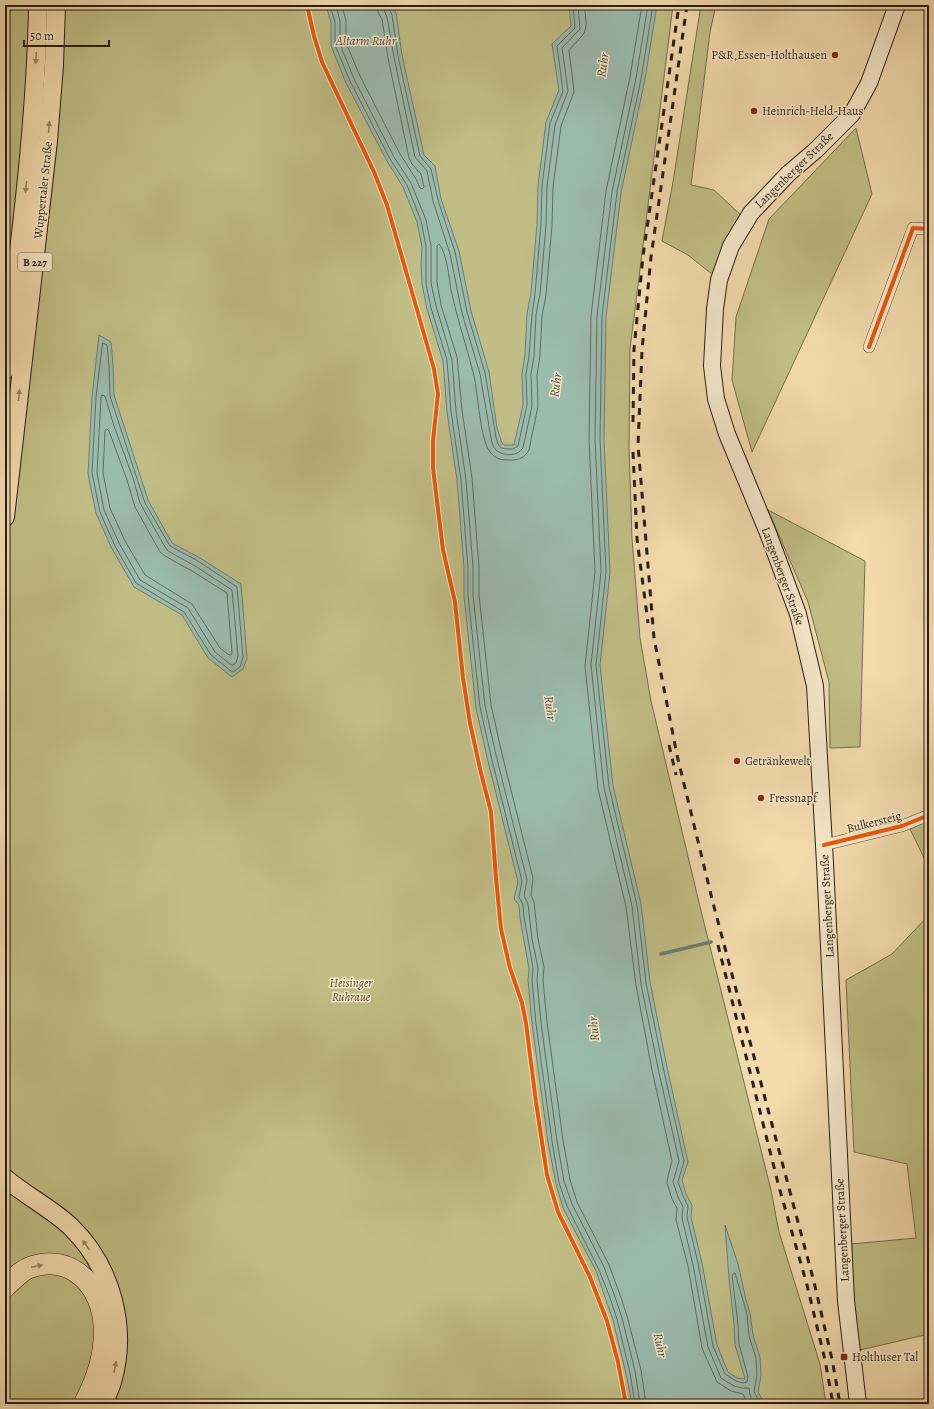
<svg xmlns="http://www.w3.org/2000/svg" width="934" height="1409" font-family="Alegreya,serif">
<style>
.green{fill:#c1be85;stroke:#746e4d}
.water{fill:#9bbbad;stroke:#6d7c70}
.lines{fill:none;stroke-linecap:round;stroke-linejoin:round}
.shore{stroke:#626c61;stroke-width:1}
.stream{stroke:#6d7c70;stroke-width:3.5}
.minor-casing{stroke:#5a4c3b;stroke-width:12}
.secondary-casing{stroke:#281d15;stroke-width:18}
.primary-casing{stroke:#281d15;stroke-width:20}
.motorway-casing{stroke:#281d15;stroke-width:22}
.minor{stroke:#f7e8ca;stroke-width:11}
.secondary{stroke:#f7e8ca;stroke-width:16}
.primary{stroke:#f2dbad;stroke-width:18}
.motorway{stroke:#f2dbad;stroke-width:21}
.rail{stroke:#281d15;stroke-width:3;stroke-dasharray:7 7;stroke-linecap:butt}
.cycleway-casing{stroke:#f7e8ca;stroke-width:6}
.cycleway{stroke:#e8590c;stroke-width:4}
.oneway{fill:#978669}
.poi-dot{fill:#8f2418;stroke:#f7e8ca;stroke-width:1.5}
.labels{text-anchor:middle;stroke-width:3;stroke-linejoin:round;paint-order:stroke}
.shield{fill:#f7e8ca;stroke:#665a4b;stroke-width:1}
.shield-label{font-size:11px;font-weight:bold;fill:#281d15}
.poi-label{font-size:12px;fill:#281d15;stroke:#f7e8ca;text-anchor:start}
.street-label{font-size:12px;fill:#281d15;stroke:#f7e8ca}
.park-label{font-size:12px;font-style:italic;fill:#564d37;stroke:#f7e8ca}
.water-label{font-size:13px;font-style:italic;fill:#4a4c43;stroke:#f7e8ca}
</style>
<rect width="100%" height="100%" fill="#f2dbad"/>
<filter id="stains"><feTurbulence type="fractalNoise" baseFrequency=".005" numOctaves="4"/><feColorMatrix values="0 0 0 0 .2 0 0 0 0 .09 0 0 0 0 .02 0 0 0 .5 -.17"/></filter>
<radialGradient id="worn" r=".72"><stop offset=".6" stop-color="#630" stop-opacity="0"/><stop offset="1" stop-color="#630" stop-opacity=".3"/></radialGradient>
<g class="green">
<path d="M5 5H673L630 349 629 448 632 538 640 638 651 701 701 911 771 1190 779 1232 820 1364 826 1404H5Z"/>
<path d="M701 5H716L710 32 691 185 714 190 743 217 718 279 688 255 662 241 673 182Z"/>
<path d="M856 128 872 194 752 452 732 380 736 317 769 219Z"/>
<path d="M768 510 865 561 860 747 830 748 829 682 808 602Z"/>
<path d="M929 820V868L910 829Z"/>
<path d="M929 915V1334L860 1350 854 1325 851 1244 916 1238 907 1164 854 1152 846 980 892 954Z"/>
</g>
<g class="water">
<path d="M326 5H391L396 13 402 55 424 155 435 166 441 199 459 251 471 311 489 372 497 428 502 443 504 445H514L523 405 522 374 525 355 527 314 531 293 537 224 538 186 546 122 559 90 552 44 571 26 569 5H657L645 79 621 193 606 317 604 439 610 572 600 665 613 786 641 904 650 982 667 1067 688 1162 682 1180 686 1194 692 1205 691 1217 702 1263 717 1345 728 1372 737 1378 745 1379 735 1345 734 1324 729 1278 725 1225 738 1264 746 1300 750 1313 753 1335 760 1357 761 1375 758 1392 765 1404H632L626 1374 613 1320 605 1297 596 1271 563 1208 556 1184 548 1142 532 1024 528 980 529 969 520 918 519 905 514 899 518 882 487 757 476 708 464 596V568L457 480 447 412 443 361 427 309 422 284 421 266 422 247 417 222 403 187 387 161 346 83 331 46V23Z"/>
<path d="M99 335 111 342 113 365 114 395 148 500 172 543 200 558 241 584 247 658 243 669 232 677 208 658 182 615 134 587 111 547 96 513 88 474 92 397Z"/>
</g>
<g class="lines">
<g class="shore">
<path d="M330 5 335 22V45L350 81 390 159 407 185 421 221 426 246V284L431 308 447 360 451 411 461 480 468 568V595L480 707 491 756 522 881 519 897 523 905 524 917 533 968 532 980 536 1024 552 1141 559 1183 567 1206 599 1270 609 1295 617 1319 630 1373 635 1404"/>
<path d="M336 5 340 21V44L354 79 394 157 411 183 426 220 431 246V283L436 306 452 360 456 411 466 480 473 567V595L485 706 496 755 527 880 524 896 528 904 532 939 538 968 537 980 541 1023 557 1141 564 1181 572 1204 604 1267 614 1294 622 1318 635 1371 640 1404"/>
<path d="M342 5 346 21V43L360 76 400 154 416 179 420 188 422 189 424 187 421 174 412 164 409 158 388 58 382 19 378 12 377 5"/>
<path d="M383 5 384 10 387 17 394 57 415 157 427 171 433 201 450 254 462 313 480 374 491 438C492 443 493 447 496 450 504 457 518 456 523 448L532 406 531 374 534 356 536 315 540 294 546 225 547 186 555 125 568 91 562 48 580 29 578 5"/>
<path d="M388 5 392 15 398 56 420 156 431 169 438 200 455 252 467 312 485 373 496 437C499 449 501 449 513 449L518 446 527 405 526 374 529 356 532 315 535 294 541 224 542 186 550 123 563 91 557 46 575 28 573 5"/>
<path d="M584 5C585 15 589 28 582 36 578 41 573 45 569 50L574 92 561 126 553 187 552 225 546 295 542 316 540 356 537 375 538 406 529 450C525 457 520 460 512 460 503 460 496 460 490 452 480 439 478 394 474 376 467 347 457 319 451 290 449 278 447 253 439 244L437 246V282L441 305 457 357 462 410 472 478 479 567V595L491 705 502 754 533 878 531 895 534 902 538 939 544 967 543 980 547 1022 563 1140 570 1180 577 1202 609 1265 619 1292 627 1316 641 1370 646 1404"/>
<path d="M642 5 630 77 606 191 591 316 589 439 595 572 585 666 598 789 626 907 636 985 652 1070 672 1161 668 1176 667 1183 672 1199 677 1208 676 1220 688 1266 702 1348 717 1382 731 1391 743 1394 748 1404"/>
<path d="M648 5 636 78 612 192 597 316 595 439 601 572 591 665 604 788 632 906 641 984 658 1068 679 1161 673 1182 678 1197 683 1207 682 1218 693 1265 708 1347 721 1378 734 1386 742 1388H749L750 1395 755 1404"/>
<path d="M653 5 641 79 617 192 602 316 600 439 606 572 596 665 609 787 637 905 646 983 663 1067 684 1161 678 1182 683 1196 688 1206 687 1217 698 1263 713 1346 725 1374 736 1381 743 1383 747 1382 748 1377 739 1344 738 1324 732 1275 735 1273 747 1314 749 1336 756 1358 757 1374 754 1392 761 1404"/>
<path d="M103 343 107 345 109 365 110 396 145 503 170 546 198 561 237 587 243 657 240 667 233 672 231 671 211 655 184 612 136 583 115 546 100 512 92 473 96 397Z"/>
<path d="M102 395 105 396 114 426 133 478 140 503 165 547 168 551 195 566 232 590 238 656 236 663 233 665H231L215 652 188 608 140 580 119 543 104 510 97 473 101 397Z"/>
<path d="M107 429 109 431 127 480 135 507 160 552 165 556 192 571 227 593 232 653 231 655H229L220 648 192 604 145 575 125 541 110 508 103 473 105 431Z"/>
</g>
<path class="stream" d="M661 954 711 942"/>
<g class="minor-casing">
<g id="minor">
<path d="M869 347 913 228 929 229"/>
<path d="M824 845 902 826 929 815"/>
</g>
</g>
<g class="secondary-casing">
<path id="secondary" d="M858 1404 846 1301 825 863 815 686 798 614 768 533 727 434 716 399 712 366 715 309 719 280 731 246 751 213 788 174 816 150 852 114 869 83 897 5"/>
</g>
<g class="primary-casing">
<g id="primary">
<path d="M5 370C19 249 36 127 38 5"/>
<path d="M5 517 48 141 54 65 56 5"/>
<path d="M5 1178C26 1196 51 1208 71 1227 111 1266 128 1327 112 1382 110 1389 106 1397 103 1404"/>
</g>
</g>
<g class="motorway-casing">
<path id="motorway" d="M5 1287C13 1280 21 1270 31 1267 72 1253 102 1287 104 1325 106 1354 97 1379 84 1404"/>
</g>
<use href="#minor" class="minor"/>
<use href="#secondary" class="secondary"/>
<use href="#primary" class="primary"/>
<use href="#motorway" class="motorway"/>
<g class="rail">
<path d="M687 5 651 257 642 350 638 445 654 638 677 755 713 903 814 1282 832 1359 840 1404"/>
<path d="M633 422 634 349 643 256 679 5"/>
<path d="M633 452 637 539 648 623"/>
<path d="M669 745 676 775"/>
<path d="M718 945 779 1187 807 1285 825 1360 833 1404"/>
</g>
<g class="cycleway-casing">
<g id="cycleway">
<path d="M307 5 314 36 322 62 374 172 387 205 434 369 438 394 433 441V468L443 550 455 602 463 678 470 723 481 773 491 812 496 878 501 929 510 968 522 1003 526 1023 536 1102 547 1175 558 1212 590 1277 607 1321 618 1362 626 1404"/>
<path d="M869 347 913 228 929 229"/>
<path d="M824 845 902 826 929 815"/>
</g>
</g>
<use href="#cycleway" class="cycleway"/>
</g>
<defs><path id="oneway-solid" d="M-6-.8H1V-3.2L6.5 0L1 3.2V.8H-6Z"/></defs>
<g class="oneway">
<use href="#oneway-solid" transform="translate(36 58) rotate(93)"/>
<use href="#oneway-solid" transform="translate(49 127) rotate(-86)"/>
<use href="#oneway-solid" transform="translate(26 187) rotate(96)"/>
<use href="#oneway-solid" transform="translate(19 395) rotate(-84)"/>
<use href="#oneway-solid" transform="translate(86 1245) rotate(-126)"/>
<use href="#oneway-solid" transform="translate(37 1266) rotate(-12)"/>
<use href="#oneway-solid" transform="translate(115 1367) rotate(-79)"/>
</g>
<g class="poi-dot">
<circle cx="835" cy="55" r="4"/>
<circle cx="754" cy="111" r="4"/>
<circle cx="737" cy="761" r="4"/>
<circle cx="761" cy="798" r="4"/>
<rect x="840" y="1353" width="8" height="8" rx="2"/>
</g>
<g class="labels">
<rect class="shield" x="18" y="253" width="34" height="18" rx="3"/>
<g class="shield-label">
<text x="35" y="266">B 227</text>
</g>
<g class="poi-label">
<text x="827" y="59" text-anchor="end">P&amp;R,Essen-Holthausen</text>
<text x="762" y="115">Heinrich-Held-Haus</text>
<text x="745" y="765">Getränkewelt</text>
<text x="769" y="802">Fressnapf</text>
<text x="852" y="1361">Holthuser Tal</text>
</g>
<g class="street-label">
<text transform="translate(794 170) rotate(-44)" y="4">Langenberger Straße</text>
<text transform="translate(43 190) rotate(-84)" y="4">Wuppertaler Straße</text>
<text transform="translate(783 576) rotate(70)" y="4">Langenberger Straße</text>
<text transform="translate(874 822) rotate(-14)" y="4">Bulkersteig</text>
<text transform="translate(827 906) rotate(-93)" y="4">Langenberger Straße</text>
<text transform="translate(842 1230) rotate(-93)" y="4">Langenberger Straße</text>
</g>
<g class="park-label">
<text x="351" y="987">Heisinger<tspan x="351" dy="14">Ruhraue</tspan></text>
</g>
<g class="water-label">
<text x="366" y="45">Altarm Ruhr</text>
<text transform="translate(602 65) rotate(-82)" y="5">Ruhr</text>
<text transform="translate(555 385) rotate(-82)" y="5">Ruhr</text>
<text transform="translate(551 708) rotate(82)" y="5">Ruhr</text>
<text transform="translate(593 1029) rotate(-96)" y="5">Ruhr</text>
<text transform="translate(661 1345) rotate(78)" y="5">Ruhr</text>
</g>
</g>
<rect width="934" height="1409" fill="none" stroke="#f2dbad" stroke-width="20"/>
<rect x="6" y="6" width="922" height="1397" fill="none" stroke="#281d15" stroke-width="2"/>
<rect x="10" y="10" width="914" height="1389" fill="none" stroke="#281d15"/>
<path d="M24 40v6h85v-6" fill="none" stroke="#281d15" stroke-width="2"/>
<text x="30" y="40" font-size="12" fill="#281d15" stroke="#f7e8ca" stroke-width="3" paint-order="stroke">50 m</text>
<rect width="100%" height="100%" filter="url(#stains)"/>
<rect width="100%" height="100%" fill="url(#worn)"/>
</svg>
